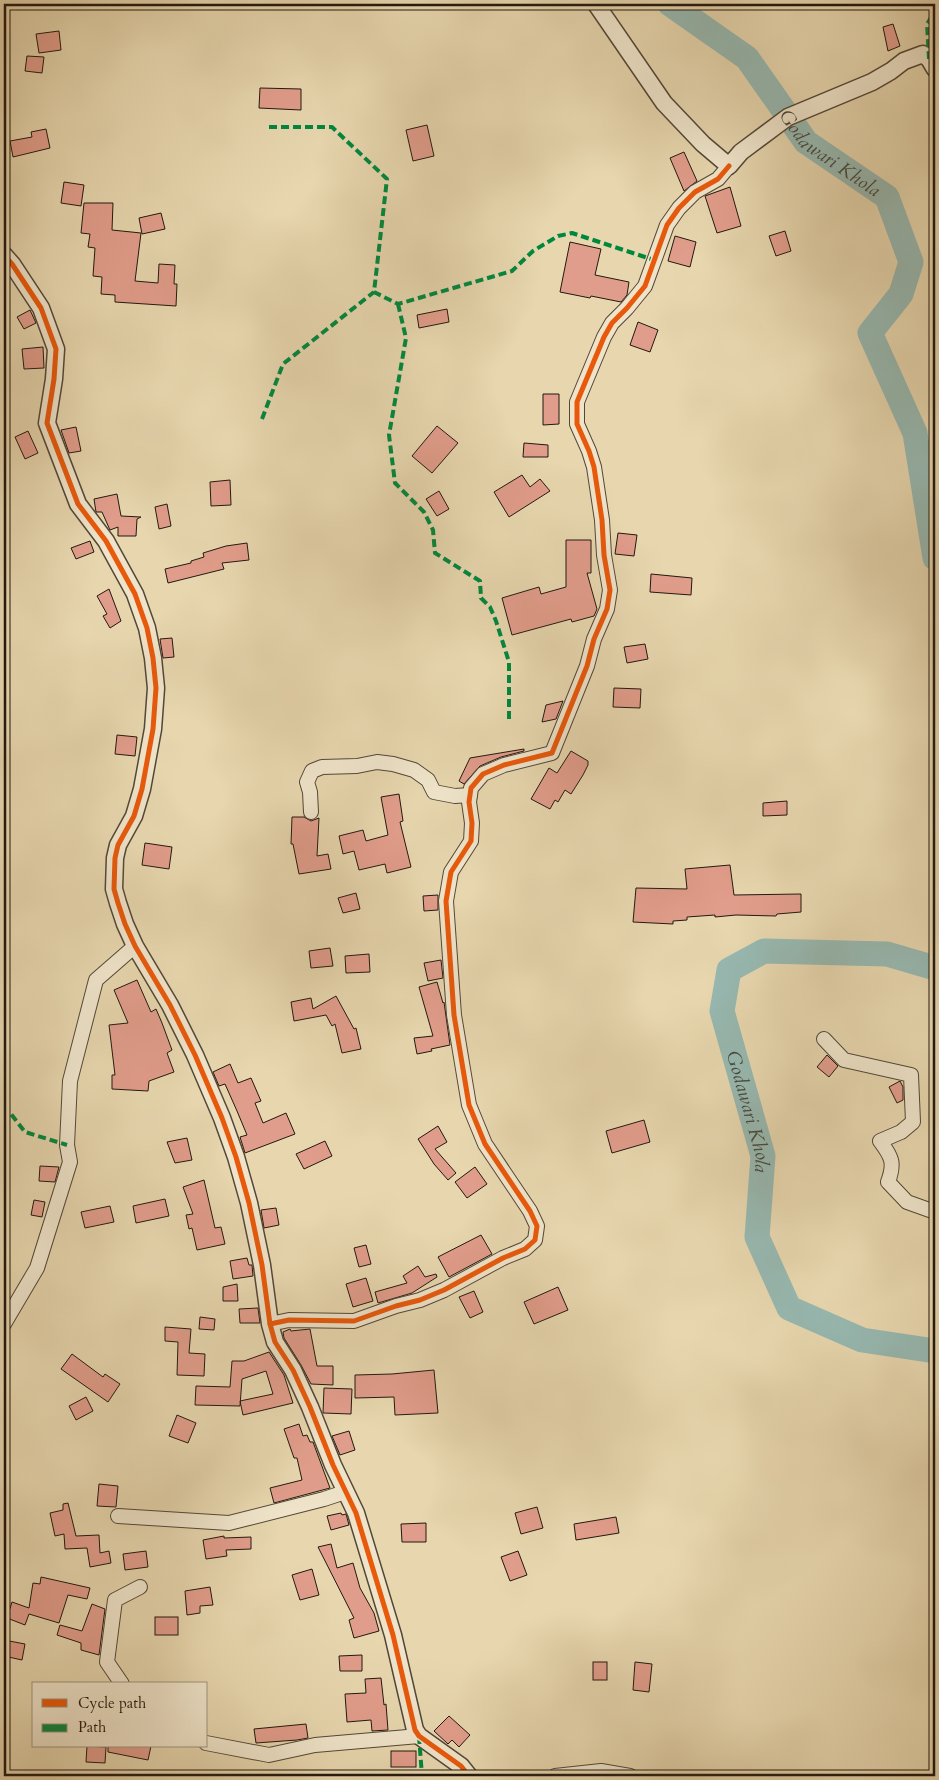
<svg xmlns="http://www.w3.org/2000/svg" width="939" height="1780" font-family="Cardo,serif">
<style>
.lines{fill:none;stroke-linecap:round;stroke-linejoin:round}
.river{stroke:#97b8b0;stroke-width:25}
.building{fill:#e19d8b;stroke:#22190f}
.minor-casing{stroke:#534837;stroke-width:16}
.tertiary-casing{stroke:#534837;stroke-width:19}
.minor{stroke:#efe4ca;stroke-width:14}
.tertiary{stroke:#efe4ca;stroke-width:16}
.quiet{stroke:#00873e;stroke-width:4;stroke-dasharray:8 4;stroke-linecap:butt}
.cycleway-casing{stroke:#efe4ca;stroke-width:8}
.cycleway{stroke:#e8590c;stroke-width:5}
.labels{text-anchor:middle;stroke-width:4.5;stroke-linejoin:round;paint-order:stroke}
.water-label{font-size:19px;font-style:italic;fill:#45493f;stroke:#efe4ca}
</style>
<rect width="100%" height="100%" fill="#e7d6ae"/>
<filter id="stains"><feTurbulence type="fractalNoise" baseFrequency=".004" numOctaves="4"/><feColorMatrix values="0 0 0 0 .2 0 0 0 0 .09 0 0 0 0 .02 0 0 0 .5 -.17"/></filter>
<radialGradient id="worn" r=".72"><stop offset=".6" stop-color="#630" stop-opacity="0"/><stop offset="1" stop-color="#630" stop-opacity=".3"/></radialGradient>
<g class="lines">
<g class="river">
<path id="s1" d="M670 4 747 58 806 142 887 197 911 262 901 294 870 333 915 433 935 558"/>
<path id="s2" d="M935 968 887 954 764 951 729 970 722 1011 763 1156 757 1237 789 1308 862 1340 935 1351"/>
</g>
</g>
<g class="building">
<path d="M893 24 900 46 888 51 883 27Z"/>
<path d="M59 31 61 50 39 53 36 34Z"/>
<path d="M27 56 44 57 42 73 25 71Z"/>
<path d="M260 88 301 89V110L259 108Z"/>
<path d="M427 125 434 156 413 161 406 130Z"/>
<path d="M46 129 50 148 13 157 10 141 32 137 31 132Z"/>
<path d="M684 152 697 181 684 191 670 158Z"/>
<path d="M64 182 84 185 81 206 61 203Z"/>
<path d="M730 187 741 226 717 233 705 196Z"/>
<path d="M84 203H113L112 230 141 233 135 281 158 283 159 264 175 265 174 284H177L176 306 115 302V295L101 294 102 277 93 276 95 248 88 247 90 234 81 233Z"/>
<path d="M161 213 165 229 142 234 139 218Z"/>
<path d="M785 231 791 251 776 256 769 236Z"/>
<path d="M675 236 696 242 690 267 668 261Z"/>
<path d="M570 242 601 249 595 275 629 282 627 295 621 302 591 296 590 298 560 292Z"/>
<path d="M447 309 449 322 419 328 417 315Z"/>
<path d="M30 310 36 323 24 329 17 317Z"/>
<path d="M638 322 658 330 650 352 630 345Z"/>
<path d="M43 347 44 368 24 369 22 349Z"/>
<path d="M543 394H559V424L543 425Z"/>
<path d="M437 426 458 443 432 473 412 456Z"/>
<path d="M76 427 81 451 69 453 61 430Z"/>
<path d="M28 431 38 453 25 459 15 437Z"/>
<path d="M524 443 548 445V457H523Z"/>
<path d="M522 475 530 487 540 479 550 491 509 517 494 492Z"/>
<path d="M230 480 231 505 211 506 210 482Z"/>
<path d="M439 491 449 509 437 516 426 499Z"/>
<path d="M117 494 121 516 141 517 137 519 136 536H118V527L110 530 102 512H96L94 499Z"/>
<path d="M167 504 171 526 159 529 155 507Z"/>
<path d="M618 533 637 535 634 556 615 554Z"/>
<path d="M566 540H591V573H587L597 609 594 616 572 622 571 619 512 635 502 598 539 587 541 594 566 587Z"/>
<path d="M90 541 94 552 76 559 71 548Z"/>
<path d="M247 543 249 560 222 563 224 569 168 583 165 569 191 563V561L204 557 203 553 226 546Z"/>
<path d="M651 574 692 578 691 595 650 592Z"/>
<path d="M109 589 121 621 110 628 103 616 107 614 97 596Z"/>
<path d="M172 638 174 657 163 658 160 639Z"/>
<path d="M645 644 648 659 627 663 624 647Z"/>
<path d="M614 688 641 689 640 708 613 707Z"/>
<path d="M563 701 556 719 542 722 546 705Z"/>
<path d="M117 735 137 737 135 756 115 754Z"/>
<path d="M524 749V751L501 757 480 766 464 784 459 781 470 758Z"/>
<path d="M571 751 588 761V765L583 775 571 794 565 790 558 802 555 800 550 809 531 799 549 768 557 773Z"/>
<path d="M399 794 403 821 400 822 411 867 387 873 385 864 359 870 354 851 343 854 339 836 363 830 366 841 388 835 381 797Z"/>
<path d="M787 801V815L763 816V803Z"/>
<path d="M292 817H304L311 821 319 818 317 856 328 854 331 869 299 874 293 844H291Z"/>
<path d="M145 843 172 847 169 869 142 865Z"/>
<path d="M730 865 734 895 801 894V912L777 914 776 916 736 915 715 917V915L687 917V920L673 921V924L633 922 636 888 687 889 685 869Z"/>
<path d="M356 893 360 909 343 913 338 898Z"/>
<path d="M438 895V910L424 911 423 896Z"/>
<path d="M330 948 333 966 311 968 309 951Z"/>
<path d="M369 954 370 972 346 973 345 956Z"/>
<path d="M441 960 443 978 428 981 424 963Z"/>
<path d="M137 980 151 1012 156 1009 162 1023 172 1050 167 1053 174 1072 149 1081 148 1091 112 1089V1075H115L109 1025 128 1023 114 990Z"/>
<path d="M437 982 443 1003 444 1002 450 1045 431 1049 432 1051 417 1054 414 1038 433 1036 419 987Z"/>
<path d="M336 996 354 1029 356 1028 361 1049 342 1053 335 1024 332 1026 326 1015 294 1021 291 1002 311 998 313 1009Z"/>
<path d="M827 1055 838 1066 829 1077 817 1067Z"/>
<path d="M230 1064 238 1083 251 1078 261 1101 255 1103 263 1123 286 1113 295 1134 245 1153 240 1137 247 1135 237 1111 225 1084 219 1086 213 1072Z"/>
<path d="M900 1081 903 1087V1100L897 1103 889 1087Z"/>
<path d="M644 1120 650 1142 612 1153 606 1131Z"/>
<path d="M438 1126 447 1142 435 1149 456 1173 448 1180 434 1164 418 1139Z"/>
<path d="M187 1138 192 1160 175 1163 167 1142Z"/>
<path d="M325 1141 332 1156 304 1169 296 1154Z"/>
<path d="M40 1166 59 1167 55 1182 39 1181Z"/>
<path d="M475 1167 487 1184 467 1198 455 1182Z"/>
<path d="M204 1180 215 1228 221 1227 225 1244 197 1250 192 1228 189 1229 186 1215 193 1214 183 1187Z"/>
<path d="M165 1199 169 1216 136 1223 133 1206Z"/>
<path d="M34 1200 45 1202 42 1217 31 1215Z"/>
<path d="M110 1206 114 1222 85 1228 81 1212Z"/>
<path d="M276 1208 279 1225 264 1228 261 1210Z"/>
<path d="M481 1235 492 1254 449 1277 438 1257Z"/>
<path d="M366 1245 371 1264 359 1267 354 1248Z"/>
<path d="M247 1258 249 1265H252L253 1276 233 1279 230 1261Z"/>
<path d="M418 1266 425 1277 436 1274 437 1277 412 1293 378 1303 375 1292 407 1283 403 1276Z"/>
<path d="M366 1278 373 1301 353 1307 346 1284Z"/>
<path d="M237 1284 238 1301H223V1287Z"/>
<path d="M558 1287 568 1310 534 1324 524 1302Z"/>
<path d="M474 1291 483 1312 470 1318 459 1297Z"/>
<path d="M258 1308 260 1323H240L239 1309Z"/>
<path d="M200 1317 215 1319 214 1330 199 1329Z"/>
<path d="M165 1327 191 1329 189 1353 205 1354 204 1376 177 1375 178 1342 165 1341Z"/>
<path d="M290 1329 291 1331 310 1329 317 1366H333V1385L311 1384 301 1365 284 1338 283 1332Z"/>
<path d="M269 1352 284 1375 293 1403 243 1415 240 1401 273 1394 266 1371 242 1379 240 1406 195 1405 196 1386 230 1387 232 1361H244Z"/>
<path d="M72 1354 103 1377 105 1374 120 1384 108 1402 61 1369Z"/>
<path d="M434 1370 438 1413 395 1415 394 1397 355 1398V1375L392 1374Z"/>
<path d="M324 1388 352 1389 351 1414 323 1413Z"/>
<path d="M86 1397 93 1411 76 1420 69 1406Z"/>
<path d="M177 1415 196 1423 188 1443 169 1436Z"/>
<path d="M299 1424 303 1436 307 1435 310 1442H313L330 1488 274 1503 270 1488 302 1480 297 1458H294L284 1429Z"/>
<path d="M349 1431 355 1450 340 1455 332 1436Z"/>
<path d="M99 1484 118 1486 116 1507 97 1506Z"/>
<path d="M68 1503 76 1536 99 1535 100 1553 109 1551 111 1563 90 1567 87 1548 65 1549 64 1534 55 1536 50 1513 63 1510V1504Z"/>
<path d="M537 1507 543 1528 521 1534 515 1513Z"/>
<path d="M341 1513 342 1515 346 1514 349 1525 331 1530 327 1516Z"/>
<path d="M616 1517 619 1533 576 1540 574 1524Z"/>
<path d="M426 1523V1542H402L401 1524Z"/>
<path d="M224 1536V1538L251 1537V1549L226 1550 227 1556 206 1559 203 1540Z"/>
<path d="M331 1544 337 1568 353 1563 360 1588 374 1613 379 1631 354 1638 349 1620 354 1618 318 1547Z"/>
<path d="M146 1551 148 1567 125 1570 123 1554Z"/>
<path d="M518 1551 527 1575 510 1581 501 1557Z"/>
<path d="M312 1569 319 1595 300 1600 292 1575Z"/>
<path d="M41 1577 90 1588 87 1599 68 1595 59 1623 29 1614 25 1625 7 1618 12 1602 29 1608 33 1583 40 1584Z"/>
<path d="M210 1587 213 1605 200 1606V1613L187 1615 185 1591Z"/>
<path d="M92 1604 105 1609 99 1655 81 1650V1643L57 1635 60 1625 82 1631Z"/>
<rect x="155" y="1617" width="23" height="18"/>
<path d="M4 1640 25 1644 22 1660 4 1656Z"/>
<path d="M362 1655V1671H340L339 1656Z"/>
<rect x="593" y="1662" width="14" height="18"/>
<path d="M635 1662 652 1664 649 1692 633 1690Z"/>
<path d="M381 1678 384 1705 386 1704 388 1730 372 1731 371 1720 347 1722 345 1694 366 1693 365 1679Z"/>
<path d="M449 1716 470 1735 459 1747 452 1740 448 1744 434 1731Z"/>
<path d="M306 1724 308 1738 297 1740 256 1743 254 1729Z"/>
<path d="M87 1746 106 1747 105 1763 86 1762Z"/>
<path d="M108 1746H151L148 1760 108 1752Z"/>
<rect x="391" y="1751" width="25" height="16"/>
</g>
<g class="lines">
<g class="minor-casing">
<g id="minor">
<path d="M311 812 310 792 307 782 312 771 322 767 357 766 377 762 393 764 414 770 428 780 434 792 455 796 470 795"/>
<path d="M824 1039 844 1060 911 1075 913 1122 901 1132 880 1141C892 1157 895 1163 888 1182L907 1202 935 1212"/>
<path d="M4 1324 37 1268 70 1162 67 1145 70 1081 96 980 135 946"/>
<path d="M270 1324 289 1320 354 1321 396 1306 420 1300 444 1290 503 1258 525 1249 535 1240 537 1226 530 1211 485 1144 469 1105 454 1015 446 901 451 872 471 841 472 823 469 802 471 788 483 774 504 765 552 753 587 666 594 639 607 609 610 590 604 555 602 520 594 467 589 451 577 424V402L604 337 612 323 627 308 645 286 667 225 679 208 695 192 718 179 729 166"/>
<path d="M118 1516 229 1523 324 1499 345 1492"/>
<path d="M122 1684 107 1662 115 1600 140 1587"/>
<path d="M206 1743 269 1755 315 1745 419 1736"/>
<path d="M555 1776 601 1771 630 1776"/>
</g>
</g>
<g class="tertiary-casing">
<g id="tertiary">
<path d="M596 4 664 103 703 144 729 166 741 152 788 117 872 82 891 71 904 61 923 54 929 59 935 69"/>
<path d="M4 255 12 264 41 308 56 349 54 379 47 423 78 504 106 541 135 594 147 628 153 658 156 688 153 729 142 789 134 816 118 845 115 858 114 889 118 903 125 924 135 946 170 1005 195 1055 222 1118 236 1157 249 1203 262 1265 270 1324 275 1342 293 1370 310 1407 333 1465 356 1513 393 1635 415 1730 419 1736 461 1766 469 1776"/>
</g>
</g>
<use href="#minor" class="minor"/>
<use href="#tertiary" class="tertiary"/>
<g class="quiet">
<path d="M929 59 927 24 935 11"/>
<path d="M269 127H332L387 179 374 292 398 304 512 271 533 251 558 236 572 233 654 260"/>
<path d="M398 304 406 338 389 435 395 483 424 512 433 530 435 553 480 581 481 598 490 607 496 621 509 662V719"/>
<path d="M262 419 283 364 374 292"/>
<path d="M4 1105 25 1132 67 1145"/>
<path d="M419 1736 422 1776"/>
</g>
<g class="cycleway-casing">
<g id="cycleway">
<path d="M4 255 12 264 41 308 56 349 54 379 47 423 78 504 106 541 135 594 147 628 153 658 156 688 153 729 142 789 134 816 118 845 115 858 114 889 118 903 125 924 135 946 170 1005 195 1055 222 1118 236 1157 249 1203 262 1265 270 1324 275 1342 293 1370 310 1407 333 1465 356 1513 393 1635 415 1730 419 1736 461 1766 469 1776"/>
<path d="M270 1324 289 1320 354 1321 396 1306 420 1300 444 1290 503 1258 525 1249 535 1240 537 1226 530 1211 485 1144 469 1105 454 1015 446 901 451 872 471 841 472 823 469 802 471 788 483 774 504 765 552 753 587 666 594 639 607 609 610 590 604 555 602 520 594 467 589 451 577 424V402L604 337 612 323 627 308 645 286 667 225 679 208 695 192 718 179 729 166"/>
</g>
</g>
<use href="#cycleway" class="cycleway"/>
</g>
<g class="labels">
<g class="water-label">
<text dy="7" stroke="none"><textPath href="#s1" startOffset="222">Godawari Khola</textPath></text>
<text dy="7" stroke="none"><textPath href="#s2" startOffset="359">Godawari Khola</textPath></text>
</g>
</g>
<rect width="939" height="1780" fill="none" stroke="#e7d6ae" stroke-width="20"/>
<rect x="5" y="5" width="929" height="1770" fill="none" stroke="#22190f" stroke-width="2.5"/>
<rect x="10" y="10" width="919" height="1760" fill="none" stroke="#22190f"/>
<rect x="32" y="1682" width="175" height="65" fill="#efe4ca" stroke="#9d937f"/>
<rect x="42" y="1699" width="25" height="8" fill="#e8590c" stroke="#9d937f"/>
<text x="78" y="1708" font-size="15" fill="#22190f">Cycle path</text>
<rect x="42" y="1724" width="25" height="8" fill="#00873e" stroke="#9d937f"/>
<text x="78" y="1732" font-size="15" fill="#22190f">Path</text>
<rect width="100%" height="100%" filter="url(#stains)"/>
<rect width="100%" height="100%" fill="url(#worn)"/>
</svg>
